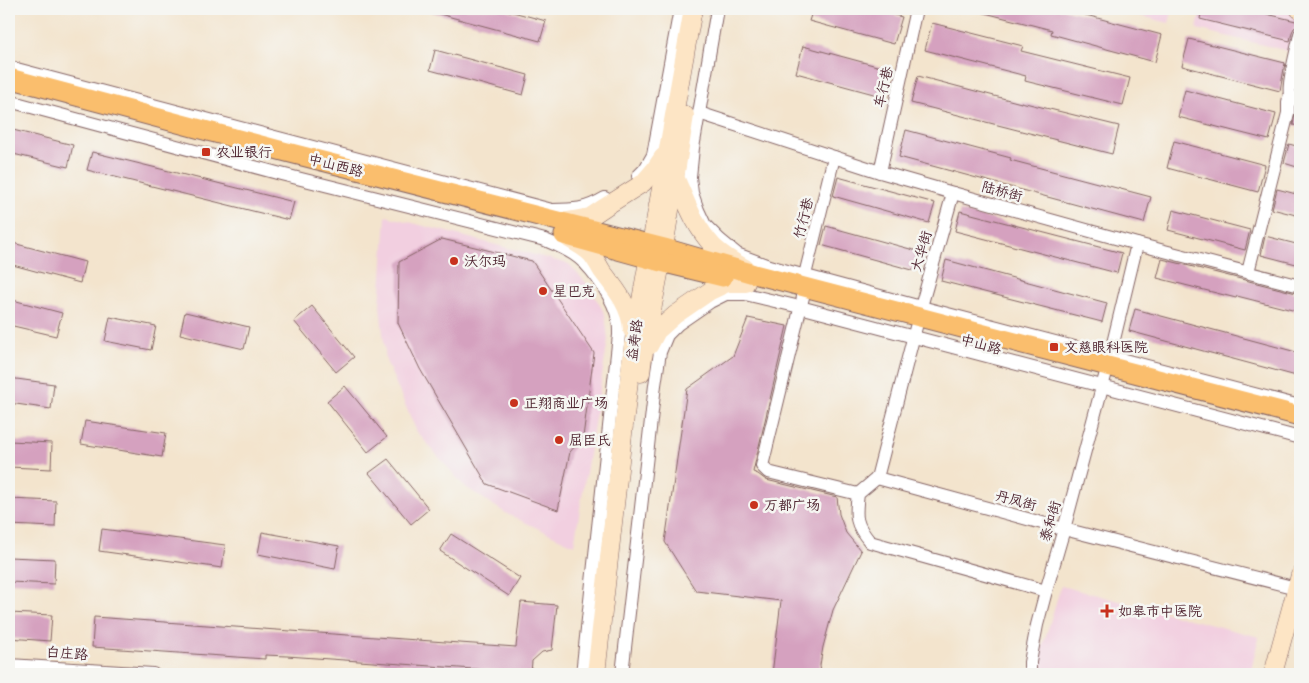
<svg xmlns="http://www.w3.org/2000/svg" width="1309" height="683" font-family="'Patrick Hand','LXGW WenKai TC',sans-serif">
<style>
.built{fill:#f2cfe0}
.building{fill:#d5a1bf}
.lines{fill:none;stroke-linecap:round;stroke-linejoin:round}
.street-casing{stroke:#856464;stroke-width:14}
.secondary-casing{stroke:#856464;stroke-width:19}
.primary-casing{stroke:#856464;stroke-width:21}
.street{stroke:#fff;stroke-width:12}
.secondary{stroke:#fde5c5;stroke-width:18}
.primary{stroke:#fabe6d;stroke-width:19}
.poi-dot{fill:#c8321e;stroke:#f6f6f2;stroke-width:2}
.labels{text-anchor:middle;stroke-width:5;stroke-linejoin:round;paint-order:stroke}
.street-label{font-size:14px;fill:#4a1f2b;stroke:#f6f6f2}
.poi-label{font-size:14px;fill:#4a1f2b;stroke:#f6f6f2;text-anchor:start}
</style>
<rect width="100%" height="100%" fill="#f6f6f2"/>
<filter id="ink" filterUnits="userSpaceOnUse"><feTurbulence type="fractalNoise" baseFrequency=".02" numOctaves="2"/><feDisplacementMap in="SourceGraphic" scale="10" xChannelSelector="R" yChannelSelector="G"/><feConvolveMatrix kernelMatrix="1 2 1 2 8 2 1 2 1" color-interpolation-filters="sRGB"/></filter>
<filter id="wash" filterUnits="userSpaceOnUse"><feTurbulence type="fractalNoise" baseFrequency=".0096" numOctaves="4" result="noise"/><feDisplacementMap in="SourceGraphic" scale="20" xChannelSelector="R" yChannelSelector="G"/><feGaussianBlur stdDeviation="1.12" result="paint"/><feColorMatrix in="noise" values="0 0 0 0 0 0 0 0 0 0 0 0 0 0 0 0 0 1.4 0 .05"/><feComposite in="paint" operator="in"/></filter>
<g filter="url(#wash)">
<rect width="100%" height="100%" fill="#f3e4cd"/>
<g class="built">
<path d="M1113 9H1173L1169 23Z"/>
<path d="M1201 9H1300V104L1289 101 1292 52 1197 29Z"/>
<path d="M386 216 569 264 589 286 605 314 608 340 574 545 507 514 464 486 417 432 386 361 380 306Z"/>
<path d="M1061 586 1259 637 1250 674H1041V652Z"/>
</g>
<g id="blocks">
<g class="building">
<path d="M433 9H502L546 21 540 41 432 12Z"/>
<path d="M813 9H871L902 17 894 44 809 21Z"/>
<path d="M981 9H1063L1162 35 1155 62 1051 34 1052 30 981 12Z"/>
<path d="M1202 9H1246L1300 22 1298 26 1294 28 1292 32 1290 41 1200 19Z"/>
<path d="M932 23 1023 46 1021 51 1130 78 1123 105 1025 81 1026 76 925 50Z"/>
<path d="M1189 39 1285 63 1280 91 1182 66Z"/>
<path d="M803 46 888 69 881 96 796 73Z"/>
<path d="M435 50 528 75 523 95 430 70Z"/>
<path d="M918 76 1021 103V102L1119 126 1112 154 911 103Z"/>
<path d="M1185 90 1276 114 1269 140 1178 117Z"/>
<path d="M1296 108 1300 109V126L1293 125Z"/>
<path d="M9 129 73 145 68 167 9 153Z"/>
<path d="M906 130 1011 158 1010 160 1151 197 1144 223 899 157Z"/>
<path d="M1174 141 1265 165 1258 192 1167 168Z"/>
<path d="M1289 144 1300 147V168L1284 163Z"/>
<path d="M92 152 294 202 289 220 87 170Z"/>
<path d="M838 177 935 203 929 223 833 196Z"/>
<path d="M1277 189 1300 195V216L1272 209Z"/>
<path d="M1173 210 1250 230 1245 250 1168 230Z"/>
<path d="M960 211 1122 253 1117 273 955 231Z"/>
<path d="M826 226 921 252 916 271 821 245Z"/>
<path d="M1265 236 1300 245V265L1261 255Z"/>
<path d="M442 239 532 261 594 353 583 437 570 452 558 510 487 484 420 369 398 323 399 262Z"/>
<path d="M9 242 85 262 80 283 9 264Z"/>
<path d="M1162 259 1300 294V312L1237 296 1236 298 1157 278Z"/>
<path d="M946 260 1107 303 1102 322 941 281Z"/>
<path d="M9 299 62 313 56 336 9 325Z"/>
<path d="M312 306 354 357 336 372 294 321Z"/>
<path d="M1135 309 1300 353V377L1129 331Z"/>
<path d="M185 312 249 327 244 349 180 334Z"/>
<path d="M110 317 156 326 151 350 105 341Z"/>
<path d="M748 318 787 326 753 472 758 474 766 480 837 497 839 514 846 533 861 551 833 610 823 647 820 665 821 674H772L781 601 696 591 665 542 687 389 733 356Z"/>
<path d="M9 378 54 384 51 409 9 403Z"/>
<path d="M345 386 387 437 368 452 327 401Z"/>
<path d="M85 421 166 433 162 457 81 444Z"/>
<path d="M9 441 52 443 51 469 9 467Z"/>
<path d="M388 459 429 509 411 524 369 473Z"/>
<path d="M9 499 56 501 55 527 9 525Z"/>
<path d="M102 529 225 545 222 568 99 551Z"/>
<path d="M262 532 339 546 335 569 258 554Z"/>
<path d="M451 534 520 578 509 596 440 551Z"/>
<path d="M9 557 55 559 54 584 9 582Z"/>
<path d="M521 602 557 605 552 650 542 652 532 661 531 673 287 656 265 655V659L92 647 94 617 516 647Z"/>
<path d="M9 613 52 615 50 641 9 638Z"/>
</g>
</g>
</g>
<g filter="url(#ink)">
<use href="#blocks" fill-opacity="0" stroke="#856464" stroke-width="1"/>
<g class="lines">
<g class="street-casing">
<g id="street">
<path d="M717 9 693 148 690 177 692 193 698 210 705 225 720 240 737 254 769 266 921 307 1300 406"/>
<path d="M1300 34C1298 45 1287 86 1290 94 1292 99 1296 100 1300 101"/>
<path d="M9 67 552 210C574 210 585 210 605 198"/>
<path d="M9 101 281 174 545 240C557 245 569 250 579 258 594 270 615 301 618 320 619 324 619 330 619 335L582 674"/>
<path d="M699 113 880 172 953 193 1137 244 1300 286"/>
<path d="M880 172 916 9"/>
<path d="M638 176 645 169 653 155 680 9"/>
<path d="M1248 272 1288 113V102L1290 94"/>
<path d="M803 283 834 157"/>
<path d="M803 297 762 466 768 472 858 494"/>
<path d="M919 314 953 193"/>
<path d="M916 327 877 478 1064 529 1300 589"/>
<path d="M1108 364 1137 244"/>
<path d="M877 478 858 494C855 517 855 524 870 542L1046 591"/>
<path d="M9 665 153 674"/>
<path d="M622 674 655 385 660 352 667 335 678 324 710 302 726 294H745L800 307 1300 438"/>
<path d="M1030 674V662L1037 625 1046 591 1064 529 1105 376"/>
</g>
</g>
<g class="secondary-casing">
<g id="secondary">
<path d="M1299 9H1300"/>
<path d="M676 179C686 202 695 227 713 246 722 255 734 262 745 268"/>
<path d="M562 222 590 217 605 207 643 183 655 169 663 157"/>
<path d="M569 239C576 243 583 247 589 252 595 257 598 265 602 271 616 289 631 307 632 330"/>
<path d="M649 346 657 331 675 315 710 291 727 283H746"/>
<path d="M641 373 643 357 664 248 685 115"/>
<path d="M596 674 633 345 693 9"/>
<path d="M1273 674 1300 575"/>
</g>
</g>
<g class="primary-casing">
<g id="primary">
<path d="M9 78 283 151 664 248 754 274 1300 416"/>
<path d="M564 235 661 262 723 277"/>
</g>
</g>
<use href="#street" class="street"/>
<use href="#secondary" class="secondary"/>
<use href="#primary" class="primary"/>
</g>
</g>
<g class="poi-dot">
<rect x="201" y="147" width="10" height="10" rx="2.5"/>
<circle cx="454" cy="261" r="5"/>
<circle cx="543" cy="291" r="5"/>
<rect x="1049" y="342" width="10" height="10" rx="2.5"/>
<circle cx="514" cy="403" r="5"/>
<circle cx="559" cy="440" r="5"/>
<circle cx="754" cy="505" r="5"/>
<path d="M1104.5 603.5h5v5h5v5h-5v5h-5v-5h-5v-5h5z"/>
</g>
<g class="labels">
<g class="street-label">
<text transform="translate(883 87) rotate(-77)" y="5">车行巷</text>
<text transform="translate(336 165) rotate(14)" y="5">中山西路</text>
<text transform="translate(1002 191) rotate(15)" y="5">陆桥街</text>
<text transform="translate(803 218) rotate(-76)" y="5">竹行巷</text>
<text transform="translate(921 251) rotate(-74)" y="5">大华街</text>
<text transform="translate(634 340) rotate(-82)" y="5">益寿路</text>
<text transform="translate(981 344) rotate(15)" y="5">中山路</text>
<text transform="translate(1016 500) rotate(15)" y="5">丹凤街</text>
<text transform="translate(1050 521) rotate(-74)" y="5">泰和街</text>
<text transform="translate(67 653) rotate(4)" y="5">白庄路</text>
</g>
<g class="poi-label">
<text x="216" y="157">农业银行</text>
<text x="464" y="266">沃尔玛</text>
<text x="553" y="296">星巴克</text>
<text x="1064" y="352">文慈眼科医院</text>
<text x="524" y="408">正翔商业广场</text>
<text x="569" y="445">屈臣氏</text>
<text x="764" y="510">万都广场</text>
<text x="1118" y="616">如皋市中医院</text>
</g>
</g>
<rect width="1309" height="683" fill="none" stroke="#f6f6f2" stroke-width="30"/>
</svg>
